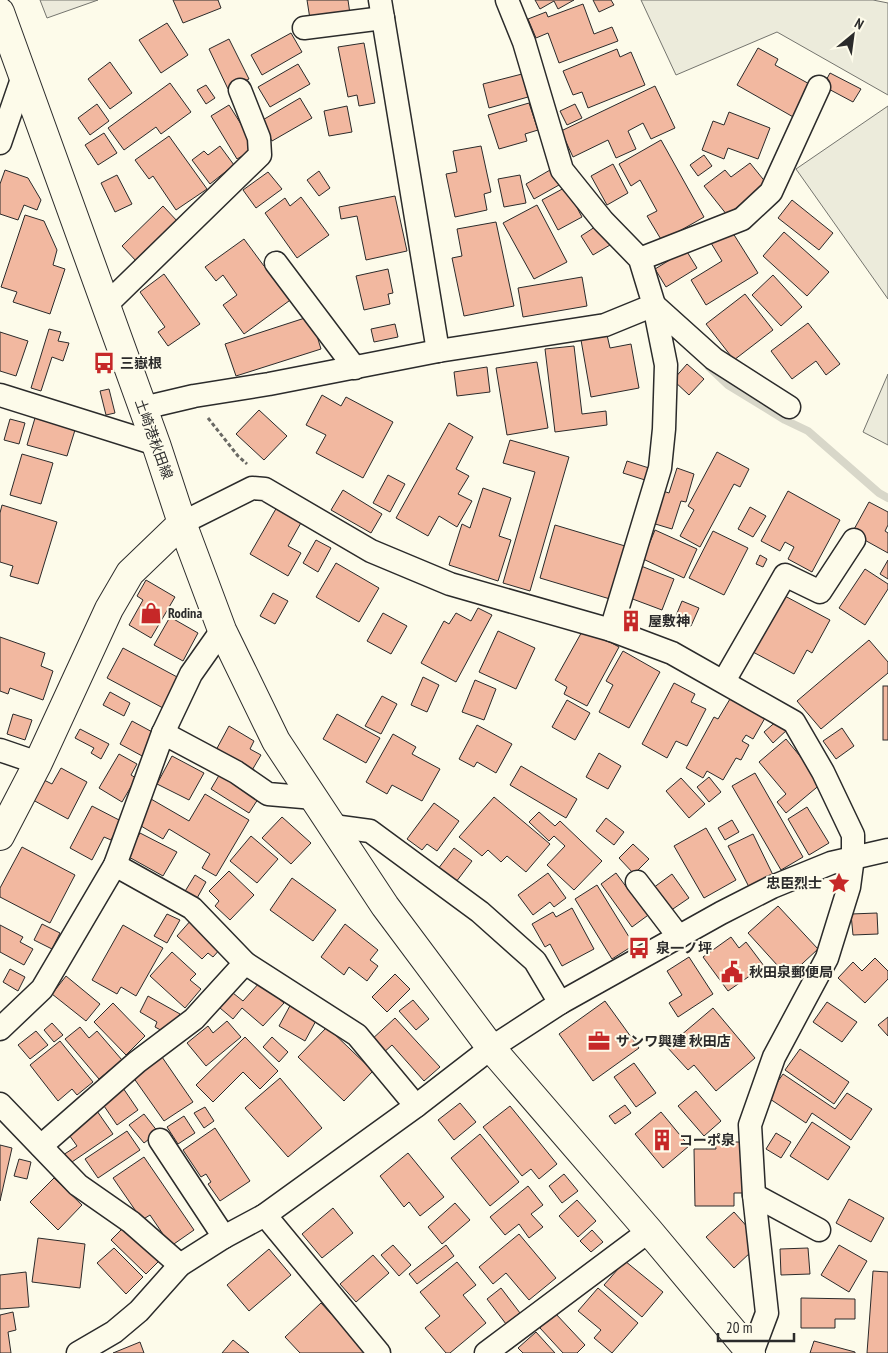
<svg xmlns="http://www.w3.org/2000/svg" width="888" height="1353" font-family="'PT Sans Narrow','Noto Sans JP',sans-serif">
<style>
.green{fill:#ecebdb;stroke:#74746e}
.parking{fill:#eceadb;stroke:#74746e}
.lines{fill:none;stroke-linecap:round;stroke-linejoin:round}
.stream{stroke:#d8d7c9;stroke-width:8}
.building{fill:#f2b8a0;stroke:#2b2b2b}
.minor-casing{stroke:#2b2b2b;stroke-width:25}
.tertiary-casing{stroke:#2b2b2b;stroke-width:30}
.secondary-casing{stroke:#2b2b2b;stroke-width:30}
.path{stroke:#6a6964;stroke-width:3;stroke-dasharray:4 2.5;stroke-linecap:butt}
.minor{stroke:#fdfbea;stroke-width:22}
.tertiary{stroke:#fdfbea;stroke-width:28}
.secondary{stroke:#fdfbea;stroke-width:28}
.labels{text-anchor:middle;stroke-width:4;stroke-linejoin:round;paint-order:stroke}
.poi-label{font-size:14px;font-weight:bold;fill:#2b2b2b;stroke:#fdfbea;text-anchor:start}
.street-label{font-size:14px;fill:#2b2b2b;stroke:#fdfbea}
</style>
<rect width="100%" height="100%" fill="#fdfbea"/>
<g class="green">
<path d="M641 0H873L888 3V95L777 32 676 75Z"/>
<path d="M888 106V299L796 169Z"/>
<path d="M888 374V445L863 432Z"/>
</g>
<path class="parking" d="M40 0H98L47 18Z"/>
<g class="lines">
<path class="stream" d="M709 367 728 385 785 420 808 431 879 493 888 498"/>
</g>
<g class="building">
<path d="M173 0H218L221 8 183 23Z"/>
<path d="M307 0H348L350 14 310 19Z"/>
<path d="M535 0H574L558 9 554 1 540 9Z"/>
<path d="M593 0H611L614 5 599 12Z"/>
<path d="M583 4 594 34 612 27 618 41 559 63 548 33 536 38 528 19 546 12 548 17Z"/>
<path d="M167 23 188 55 161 73 139 40Z"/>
<path d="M291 33 302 52 262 75 251 55Z"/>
<path d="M229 39 249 79 228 89 209 49Z"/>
<path d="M364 43 375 103 359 106 357 95 348 97 338 47Z"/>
<path d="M758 48 778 59 775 65 813 86 795 118 737 85Z"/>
<path d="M617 49 620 57 631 52 645 85 588 108 582 92 573 95 563 71Z"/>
<path d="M110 62 132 93 110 109 88 79Z"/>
<path d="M298 64 310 84 270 107 258 87Z"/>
<path d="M830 73 861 89 853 102 823 86Z"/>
<path d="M522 74 528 97 489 108 483 84Z"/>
<path d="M170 83 191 112 161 134 156 127 124 150 108 128Z"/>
<path d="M206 85 215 98 206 104 197 90Z"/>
<path d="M655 86 675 128 651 139 643 123 628 131 636 149 616 158 608 140 573 157 561 131Z"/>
<path d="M300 98 312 118 272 141 261 121Z"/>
<path d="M529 103 538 130 525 134 527 141 499 149 488 115Z"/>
<path d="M97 104 109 121 90 135 78 118Z"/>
<path d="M575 104 582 118 567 125 560 111Z"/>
<path d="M229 105 256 148 237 159 211 116Z"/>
<path d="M347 106 352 132 329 136 324 111Z"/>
<path d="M729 112 770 128 758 159 728 148 724 159 702 150 713 121 724 125Z"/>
<path d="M104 133 117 153 98 165 85 145Z"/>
<path d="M169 136 207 189 176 210 153 176 149 179 135 160Z"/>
<path d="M661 140 704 217 662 241 647 216 657 211 640 180 631 186 619 164Z"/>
<path d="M220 146 234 165 210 184 192 160 204 151 208 155Z"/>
<path d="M481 146 491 192 484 194 487 210 455 217 446 174 457 172 453 151Z"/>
<path d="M704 155 712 166 698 176 690 165Z"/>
<path d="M750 163 767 184 727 215 704 186 725 170 731 177Z"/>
<path d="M613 164 628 193 607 205 591 176Z"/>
<path d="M5 170 28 178 41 200 37 210 24 205 18 220 0 214V184Z"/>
<path d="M550 170 559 185 534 199 526 184Z"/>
<path d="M319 171 330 188 319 196 307 180Z"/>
<path d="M268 172 282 189 256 208 243 190Z"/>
<path d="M117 175 132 204 115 212 101 183Z"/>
<path d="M520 175 526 203 504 207 498 179Z"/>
<path d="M566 187 582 217 558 230 542 200Z"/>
<path d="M395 196 407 251 366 260 357 216 341 219 339 207Z"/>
<path d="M301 197 329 235 297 258 265 213 285 198 290 206Z"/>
<path d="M792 200 833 233 819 250 778 218Z"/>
<path d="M537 205 567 262 534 279 503 223Z"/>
<path d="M163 206 179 223 138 263 122 246Z"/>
<path d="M25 215 44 221 57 250 53 265 65 269 50 314 13 302 17 292 1 287Z"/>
<path d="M496 222 514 306 464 316 452 258 462 256 457 229Z"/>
<path d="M598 225 610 245 593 255 581 236Z"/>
<path d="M731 230 758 273 706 305 691 280 722 261 711 243Z"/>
<path d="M784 232 829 272 807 296 763 256Z"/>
<path d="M244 239 264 266 268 263 293 298 244 334 223 305 237 295 223 275 216 281 205 267Z"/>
<path d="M686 250 697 268 666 287 655 269Z"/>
<path d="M388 269 393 293 388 294 390 304 364 310 356 276Z"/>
<path d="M164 274 200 324 168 346 158 332 165 327 140 292Z"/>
<path d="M773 275 802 307 781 326 752 295Z"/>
<path d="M582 277 587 306 523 317 518 288Z"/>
<path d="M745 294 773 330 734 360 706 324Z"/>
<path d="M311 316 321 349 236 376 225 344Z"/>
<path d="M808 323 840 364 826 375 816 361 792 379 771 351Z"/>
<path d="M395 324 398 337 374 342 371 329Z"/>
<path d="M49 329 61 332 58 341 69 343 63 361 52 357 41 391 31 388Z"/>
<path d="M0 332 28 341 16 376 0 371Z"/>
<path d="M607 335 610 348 631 344 639 388 591 397 581 340Z"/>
<path d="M574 346 582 414 606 411 607 425 555 432 545 349Z"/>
<path d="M537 362 548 428 507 435 496 368Z"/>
<path d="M687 364 704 379 689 395 673 380Z"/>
<path d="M487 367 490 392 457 396 454 372Z"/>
<path d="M109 389 115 413 106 415 100 391Z"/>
<path d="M322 395 341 406 346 397 393 422 363 478 316 453 326 435 306 425Z"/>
<path d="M259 410 287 436 264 460 236 434Z"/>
<path d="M35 418 75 430 67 456 27 445Z"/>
<path d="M10 419 25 423 19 444 4 440Z"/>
<path d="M449 423 473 437 456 469 469 476 458 494 472 501 457 527 439 516 428 536 396 518Z"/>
<path d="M510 440 569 457 530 591 503 583 535 472 503 463Z"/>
<path d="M717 452 749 469 740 487 734 484 700 547 680 536 694 510 688 506Z"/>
<path d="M22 454 53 463 41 504 10 495Z"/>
<path d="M627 461 649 468 645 480 623 473Z"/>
<path d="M677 468 694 474 686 502 681 501 672 529 652 523 663 491 669 493Z"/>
<path d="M388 475 405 484 390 512 373 503Z"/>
<path d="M483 488 511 498 499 536 511 540 498 581 449 565 462 524 470 528Z"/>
<path d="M343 490 382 514 371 533 331 510Z"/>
<path d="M788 491 840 520 812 572 788 559 794 547 785 542 780 551 761 541Z"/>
<path d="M869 502 888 512V525L885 531 888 533V553L852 533Z"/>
<path d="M2 505 57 522 38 584 10 576 13 566 0 562V513Z"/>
<path d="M277 507 302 521 288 546 301 553 288 576 250 554Z"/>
<path d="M750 507 766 516 753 537 738 529Z"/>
<path d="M555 525 625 546 610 599 540 578Z"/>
<path d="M655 530 697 549 684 578 643 559Z"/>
<path d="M713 531 748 548 724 595 689 578Z"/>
<path d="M316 540 331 548 318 572 303 563Z"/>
<path d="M760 555 767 559 763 567 756 564Z"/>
<path d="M888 560V579L880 574Z"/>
<path d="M336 563 379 588 359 622 316 597Z"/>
<path d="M641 566 674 579 662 610 630 598Z"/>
<path d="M865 569 888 584V589L865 625 839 608Z"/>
<path d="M146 580 175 597 151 638 129 625 143 600 137 596Z"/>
<path d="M273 593 288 601 275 624 260 616Z"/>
<path d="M783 595 830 620 812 653 807 650 794 674 753 652Z"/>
<path d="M682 601 699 608 691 626 675 618Z"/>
<path d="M478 608 492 615 456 682 421 663 444 621 449 624 456 613 471 621Z"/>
<path d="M383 613 407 626 391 654 367 641Z"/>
<path d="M627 616 637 619 634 627 625 624Z"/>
<path d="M170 617 198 633 183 661 154 645Z"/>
<path d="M584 628 619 647 587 706 564 694 567 687 555 680Z"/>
<path d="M498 631 535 648 516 689 479 672Z"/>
<path d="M0 637 45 653 41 666 53 671 43 700 10 688 8 694 0 691Z"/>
<path d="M869 640 888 662V673L821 729 797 701Z"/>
<path d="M123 648 179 678 163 708 107 678Z"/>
<path d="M623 651 660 672 629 728 599 712 613 685 606 681Z"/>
<path d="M423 677 439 685 427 712 411 705Z"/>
<path d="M475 680 496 689 484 720 462 712Z"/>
<path d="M674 683 695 694 691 702 706 709 687 746 676 741 667 758 642 744Z"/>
<rect x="883" y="686" width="5" height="54"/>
<path d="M110 692 130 703 124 716 103 705Z"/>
<path d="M382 696 397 704 381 734 365 726Z"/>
<path d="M730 699 765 718 753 739 746 735 742 741 749 745 741 760 736 758 723 780 707 771 703 778 686 768 714 717 718 719Z"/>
<path d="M567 700 590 713 575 740 552 727Z"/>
<path d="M13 714 32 720 25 740 7 734Z"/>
<path d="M337 714 380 738 366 763 323 739Z"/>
<path d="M779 719 788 729 773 743 764 732Z"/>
<path d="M132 721 156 734 144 757 120 744Z"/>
<path d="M477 725 512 744 496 773 477 762 474 767 459 759Z"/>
<path d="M229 726 254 741 250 749 261 755 251 772 215 752Z"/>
<path d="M842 728 854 746 836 759 823 741Z"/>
<path d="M80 729 109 744 101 759 91 753 94 748 75 738Z"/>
<path d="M393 734 416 747 412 754 440 769 422 801 392 785 387 794 366 782Z"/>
<path d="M786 739 822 783 786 813 777 802 786 794 759 762Z"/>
<path d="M599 753 621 766 608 789 586 777Z"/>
<path d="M119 754 137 764 131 775 136 778 122 802 99 788Z"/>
<path d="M172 756 204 773 189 800 157 784Z"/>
<path d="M521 766 577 799 566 818 510 785Z"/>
<path d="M61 768 87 782 68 819 33 800 44 780 52 784Z"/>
<path d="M221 772 260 796 249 813 211 789Z"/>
<path d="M755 773 803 857 781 870 732 786Z"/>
<path d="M709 777 721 792 709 802 697 787Z"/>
<path d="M681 778 705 804 689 818 666 791Z"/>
<path d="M205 794 249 820 216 876 202 868 210 854 169 829 163 839 136 823 151 799 189 821Z"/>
<path d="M494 797 550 844 526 872 507 856 501 862 488 850 482 856 459 837Z"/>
<path d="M434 803 459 821 437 851 427 844 422 850 407 839Z"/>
<path d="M92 806 121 821 111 840 104 837 92 860 70 848Z"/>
<path d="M807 807 829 843 809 855 788 819Z"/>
<path d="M539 812 555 826 560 821 602 861 574 890 547 865 565 846 554 836 549 841 529 822Z"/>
<path d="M282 817 311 843 291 864 262 838Z"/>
<path d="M606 818 624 832 614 845 596 831Z"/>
<path d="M732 820 739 832 725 840 718 828Z"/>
<path d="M706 828 736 880 704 898 674 846Z"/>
<path d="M140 833 177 852 163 876 127 856Z"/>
<path d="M753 834 773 875 749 887 728 846Z"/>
<path d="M251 836 278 859 257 883 230 861Z"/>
<path d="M633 844 649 859 634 874 619 858Z"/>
<path d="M22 847 75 875 50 923 0 897V888Z"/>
<path d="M454 848 472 861 456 882 438 869Z"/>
<path d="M229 871 254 895 230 920 215 906 219 901 209 891Z"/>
<path d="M548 873 566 898 554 907 550 902 533 915 518 895Z"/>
<path d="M616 873 630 892 634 889 651 913 632 927 601 884Z"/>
<path d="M672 874 689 898 670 911 653 888Z"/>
<path d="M195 875 206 882 196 900 184 893Z"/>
<path d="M292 878 336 910 313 941 270 910Z"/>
<path d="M597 885 634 945 612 959 575 899Z"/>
<path d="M778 906 818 949 788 977 748 933Z"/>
<path d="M572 908 594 949 562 966 550 944 545 947 532 924 553 912 556 917Z"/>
<path d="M877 913 878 934 853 935 851 914Z"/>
<path d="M167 914 180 920 167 943 154 936Z"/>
<path d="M192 919 222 947 213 957 208 953 202 959 177 936Z"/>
<path d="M42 924 60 933 52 949 34 940Z"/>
<path d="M345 924 378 950 370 960 378 966 367 981 349 967 344 975 321 957Z"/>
<path d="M0 925 23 937 20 942 33 949 24 965 0 952Z"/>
<path d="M123 925 163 948 136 996 121 987 117 994 92 980Z"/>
<path d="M731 937 739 948 746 942 764 966 728 991 703 957Z"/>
<path d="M172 952 196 974 190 980 201 989 185 1008 150 976Z"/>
<path d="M689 957 713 994 678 1017 669 1003 682 995 667 971Z"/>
<path d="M875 958 888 971V979L865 1003 838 978 853 962 862 971Z"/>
<path d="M10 969 25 977 18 991 3 982Z"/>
<path d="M395 974 410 989 387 1012 372 997Z"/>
<path d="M66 976 100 1004 86 1021 52 994Z"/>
<path d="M260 982 284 1003 263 1026 242 1008 233 1019 220 1008 233 993 243 1001Z"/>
<path d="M148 996 180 1014 168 1034 155 1027 157 1022 140 1012Z"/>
<path d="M413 1000 429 1019 416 1030 399 1011Z"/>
<path d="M605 1001 639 1048 593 1081 559 1034Z"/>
<path d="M292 1002 318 1017 305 1041 279 1026Z"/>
<path d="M827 1002 857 1022 842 1042 813 1022Z"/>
<path d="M113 1003 145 1036 126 1055 94 1022Z"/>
<path d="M713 1008 755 1058 716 1091 694 1065 688 1070 667 1047Z"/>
<path d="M888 1017V1036L878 1025Z"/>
<path d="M395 1018 440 1067 424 1081 392 1045 382 1054 370 1041Z"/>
<path d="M227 1021 241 1037 206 1066 187 1043 208 1026 213 1033Z"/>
<path d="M52 1023 63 1035 54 1042 44 1030Z"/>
<path d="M80 1027 89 1038 97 1031 122 1060 99 1079 65 1039Z"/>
<path d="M327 1027 373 1071 344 1101 298 1057Z"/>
<path d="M36 1031 48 1045 30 1059 18 1045Z"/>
<path d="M245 1037 278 1071 260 1089 243 1072 213 1102 196 1085Z"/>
<path d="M272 1037 288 1052 279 1062 263 1047Z"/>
<path d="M60 1041 93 1082 77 1095 72 1089 58 1101 30 1065Z"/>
<path d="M800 1049 849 1082 834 1104 785 1070Z"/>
<path d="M162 1057 193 1102 164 1121 133 1077Z"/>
<path d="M634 1063 656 1093 636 1107 614 1077Z"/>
<path d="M783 1074 835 1109 847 1093 872 1109 851 1140 812 1113 806 1123 767 1097Z"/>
<path d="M280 1078 322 1128 288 1157 245 1108Z"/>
<path d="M123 1088 138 1110 117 1125 102 1103Z"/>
<path d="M696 1091 721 1121 704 1136 678 1106Z"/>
<path d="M460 1103 476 1122 454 1140 438 1120Z"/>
<path d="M625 1105 631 1113 615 1124 609 1116Z"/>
<path d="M510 1106 557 1164 539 1179 531 1169 522 1176 483 1127Z"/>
<path d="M205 1107 214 1121 204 1128 194 1113Z"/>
<path d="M97 1111 113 1134 69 1164 63 1155 77 1146 67 1132Z"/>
<path d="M661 1112 689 1146 663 1168 635 1134Z"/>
<path d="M144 1114 158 1132 144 1143 129 1125Z"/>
<path d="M184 1116 195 1133 178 1144 167 1127Z"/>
<path d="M812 1122 850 1147 828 1180 790 1156Z"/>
<path d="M215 1128 250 1181 220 1201 208 1184 211 1182 206 1174 201 1177 183 1150Z"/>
<path d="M127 1131 140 1150 98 1178 85 1159Z"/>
<path d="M776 1133 791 1142 781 1158 766 1149Z"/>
<path d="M480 1134 519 1182 490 1206 451 1158Z"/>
<path d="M715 1142H744V1193H734V1206H695L694 1149H716Z"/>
<path d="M0 1145 12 1148 0 1201Z"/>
<path d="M408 1153 444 1197 420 1216 409 1202 404 1207 380 1176Z"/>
<path d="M144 1157 194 1230 171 1246 150 1215 142 1220 113 1178Z"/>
<path d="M19 1159 31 1162 27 1179 14 1176Z"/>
<path d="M564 1174 578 1191 562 1203 549 1186Z"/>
<path d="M54 1178 82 1205 58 1230 30 1202Z"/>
<path d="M528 1186 543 1205 531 1214 543 1227 529 1238 519 1224 505 1235 490 1217Z"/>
<path d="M849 1199 884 1218 871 1242 836 1223Z"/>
<path d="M577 1200 596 1221 578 1237 559 1216Z"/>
<path d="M455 1203 470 1220 442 1244 428 1227Z"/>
<path d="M333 1208 353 1233 322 1258 302 1234Z"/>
<path d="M734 1212 750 1230 752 1251 734 1268 706 1237Z"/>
<path d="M126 1225 161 1259 146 1274 111 1240Z"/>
<path d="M592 1230 603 1242 591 1252 580 1241Z"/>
<path d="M519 1234 556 1278 529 1300 506 1273 493 1284 479 1267Z"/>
<path d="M38 1238 85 1244 80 1288 32 1282Z"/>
<path d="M393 1245 411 1265 399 1276 381 1255Z"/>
<path d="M446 1245 454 1256 417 1284 409 1274Z"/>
<path d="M839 1245 867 1261 849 1292 821 1275Z"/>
<path d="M114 1248 143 1277 126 1294 97 1263Z"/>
<path d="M808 1248 810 1274 781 1275 780 1249Z"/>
<path d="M269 1249 291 1275 249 1311 227 1285Z"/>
<path d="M373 1255 389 1273 356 1302 340 1284Z"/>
<path d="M625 1261 663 1292 642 1317 604 1285Z"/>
<path d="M457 1262 476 1285 463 1295 486 1323 450 1353H446L425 1328 440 1316 420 1292Z"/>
<path d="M873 1271 888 1272V1353H867Z"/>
<path d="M26 1272 29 1307 0 1309V1275Z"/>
<path d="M501 1288 520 1313 506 1324 487 1299Z"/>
<path d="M598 1288 638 1323 612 1353 594 1338 601 1330 578 1311Z"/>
<path d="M801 1298 855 1299V1319H835V1328H801Z"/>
<path d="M321 1303 367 1353H300L285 1337Z"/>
<path d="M13 1312 16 1330 8 1332 11 1353H0V1315Z"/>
<path d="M555 1313 585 1345 577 1353H563L540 1328Z"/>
<path d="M536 1332 555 1353H523L518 1348Z"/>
<path d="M233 1340 249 1353H222Z"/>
<path d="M814 1341 855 1352V1353H810Z"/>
<path d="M140 1342 144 1353H113Z"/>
</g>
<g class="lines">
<g class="minor-casing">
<g id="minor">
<path d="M380 0 438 351"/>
<path d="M304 28 383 18"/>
<path d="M0 143 23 76"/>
<path d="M640 259 742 219 771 192 819 87"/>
<path d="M276 263 355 368"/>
<path d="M105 306 260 155 259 138 240 90"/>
<path d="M0 395 156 444"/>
<path d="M143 408 194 396 269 384 438 351 605 325 654 305 640 259 603 221 562 170 524 42 507 0"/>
<path d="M182 523 252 488 265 489 371 551 450 584 611 630 672 653 794 722 823 772 853 835V857L849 887 827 958 774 1057 750 1125 754 1195 767 1313 752 1353"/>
<path d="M611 630 660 468 664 429 666 365 654 305 714 359 789 407"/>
<path d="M724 681 785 575 820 592 854 540"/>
<path d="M163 733 236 772 268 794 314 798"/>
<path d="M0 750 38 763"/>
<path d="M333 826 370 831 480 912 535 961 560 1003"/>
<path d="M115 865 192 908 245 963 357 1035 416 1106"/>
<path d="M637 882 679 937"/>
<path d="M0 1029 42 989 115 865 163 733 191 674 222 630"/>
<path d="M0 1104 78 1185 131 1222 180 1265"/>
<path d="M160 1140 224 1237"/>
<path d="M41 1146 137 1062 194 1019 245 963"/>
<path d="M754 1195 819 1230"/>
<path d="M265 1215 379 1353"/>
<path d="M78 1353 114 1332 139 1311 180 1265 224 1237 265 1215 416 1106 491 1048 560 1003 721 913 772 887 831 863 888 850"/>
<path d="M486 1353 649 1231"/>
</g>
</g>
<g class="tertiary-casing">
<path id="tertiary" d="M182 523 222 630 276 741 385 906 491 1048 649 1231 751 1353"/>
</g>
<g class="secondary-casing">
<path id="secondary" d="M0 12 156 444 182 523 130 573 109 609 38 763 0 836"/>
</g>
<path class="path" d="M208 418 238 456 247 464"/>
<use href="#minor" class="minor"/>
<use href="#tertiary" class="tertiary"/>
<use href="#secondary" class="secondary"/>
</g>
<defs>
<g id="bus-bare" transform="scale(1.725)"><path d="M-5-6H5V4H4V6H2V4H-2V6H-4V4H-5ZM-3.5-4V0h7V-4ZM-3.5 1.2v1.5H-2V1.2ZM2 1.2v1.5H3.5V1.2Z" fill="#c62828" stroke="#fdfbea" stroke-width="2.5" paint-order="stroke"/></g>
<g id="shop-bare" transform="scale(1.725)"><path d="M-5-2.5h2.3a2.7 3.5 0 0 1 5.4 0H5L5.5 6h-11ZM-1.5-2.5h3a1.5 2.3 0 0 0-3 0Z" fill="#c62828" stroke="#fdfbea" stroke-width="2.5" paint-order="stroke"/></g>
<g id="building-bare" transform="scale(1.725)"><path d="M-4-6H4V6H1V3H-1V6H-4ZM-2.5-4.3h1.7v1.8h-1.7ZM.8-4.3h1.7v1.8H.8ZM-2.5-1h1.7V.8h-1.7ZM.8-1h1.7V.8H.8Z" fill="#c62828" stroke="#fdfbea" stroke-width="2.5" paint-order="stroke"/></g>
<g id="sight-bare" transform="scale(1.725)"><path d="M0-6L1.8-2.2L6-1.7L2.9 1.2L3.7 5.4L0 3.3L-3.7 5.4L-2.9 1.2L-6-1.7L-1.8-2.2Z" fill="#c62828" stroke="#fdfbea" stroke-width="2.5" paint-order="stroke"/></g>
<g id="civic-bare" transform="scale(1.725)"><path d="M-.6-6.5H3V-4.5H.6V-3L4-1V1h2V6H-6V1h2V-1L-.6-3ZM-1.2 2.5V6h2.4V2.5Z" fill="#c62828" stroke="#fdfbea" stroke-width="2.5" paint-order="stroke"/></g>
<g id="office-bare" transform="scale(1.725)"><path d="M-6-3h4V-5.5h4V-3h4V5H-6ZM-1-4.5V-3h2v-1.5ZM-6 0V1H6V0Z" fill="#c62828" stroke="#fdfbea" stroke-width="2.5" paint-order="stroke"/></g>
</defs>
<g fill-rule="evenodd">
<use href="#bus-bare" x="104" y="363"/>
<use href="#shop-bare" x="151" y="613"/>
<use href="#building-bare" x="631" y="621"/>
<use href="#sight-bare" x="839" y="883"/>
<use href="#bus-bare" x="639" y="948"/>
<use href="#civic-bare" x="732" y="972"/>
<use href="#office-bare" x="599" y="1041"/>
<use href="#building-bare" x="662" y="1140"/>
</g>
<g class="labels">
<g class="poi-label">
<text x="120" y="368">三嶽根</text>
<text x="168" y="618">Rodina</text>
<text x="648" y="626">屋敷神</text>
<text x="822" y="888" text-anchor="end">忠臣烈士</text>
<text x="656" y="953">泉一ノ坪</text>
<text x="749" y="977">秋田泉郵便局</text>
<text x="616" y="1046">サンワ興建 秋田店</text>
<text x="679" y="1145">コーポ泉</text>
</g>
<g class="street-label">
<text transform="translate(154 439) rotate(70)" y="5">土崎港秋田線</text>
</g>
</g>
<g transform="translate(853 35) rotate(29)" stroke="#fdfbea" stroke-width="4" paint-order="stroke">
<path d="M0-4L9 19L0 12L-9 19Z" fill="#2b2b2b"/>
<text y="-8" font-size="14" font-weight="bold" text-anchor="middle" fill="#2b2b2b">N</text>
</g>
<path d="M718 1333v8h76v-8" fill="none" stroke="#2b2b2b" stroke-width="2.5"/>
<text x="726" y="1333" font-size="15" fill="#2b2b2b" stroke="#fdfbea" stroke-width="4" paint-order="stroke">20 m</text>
</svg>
